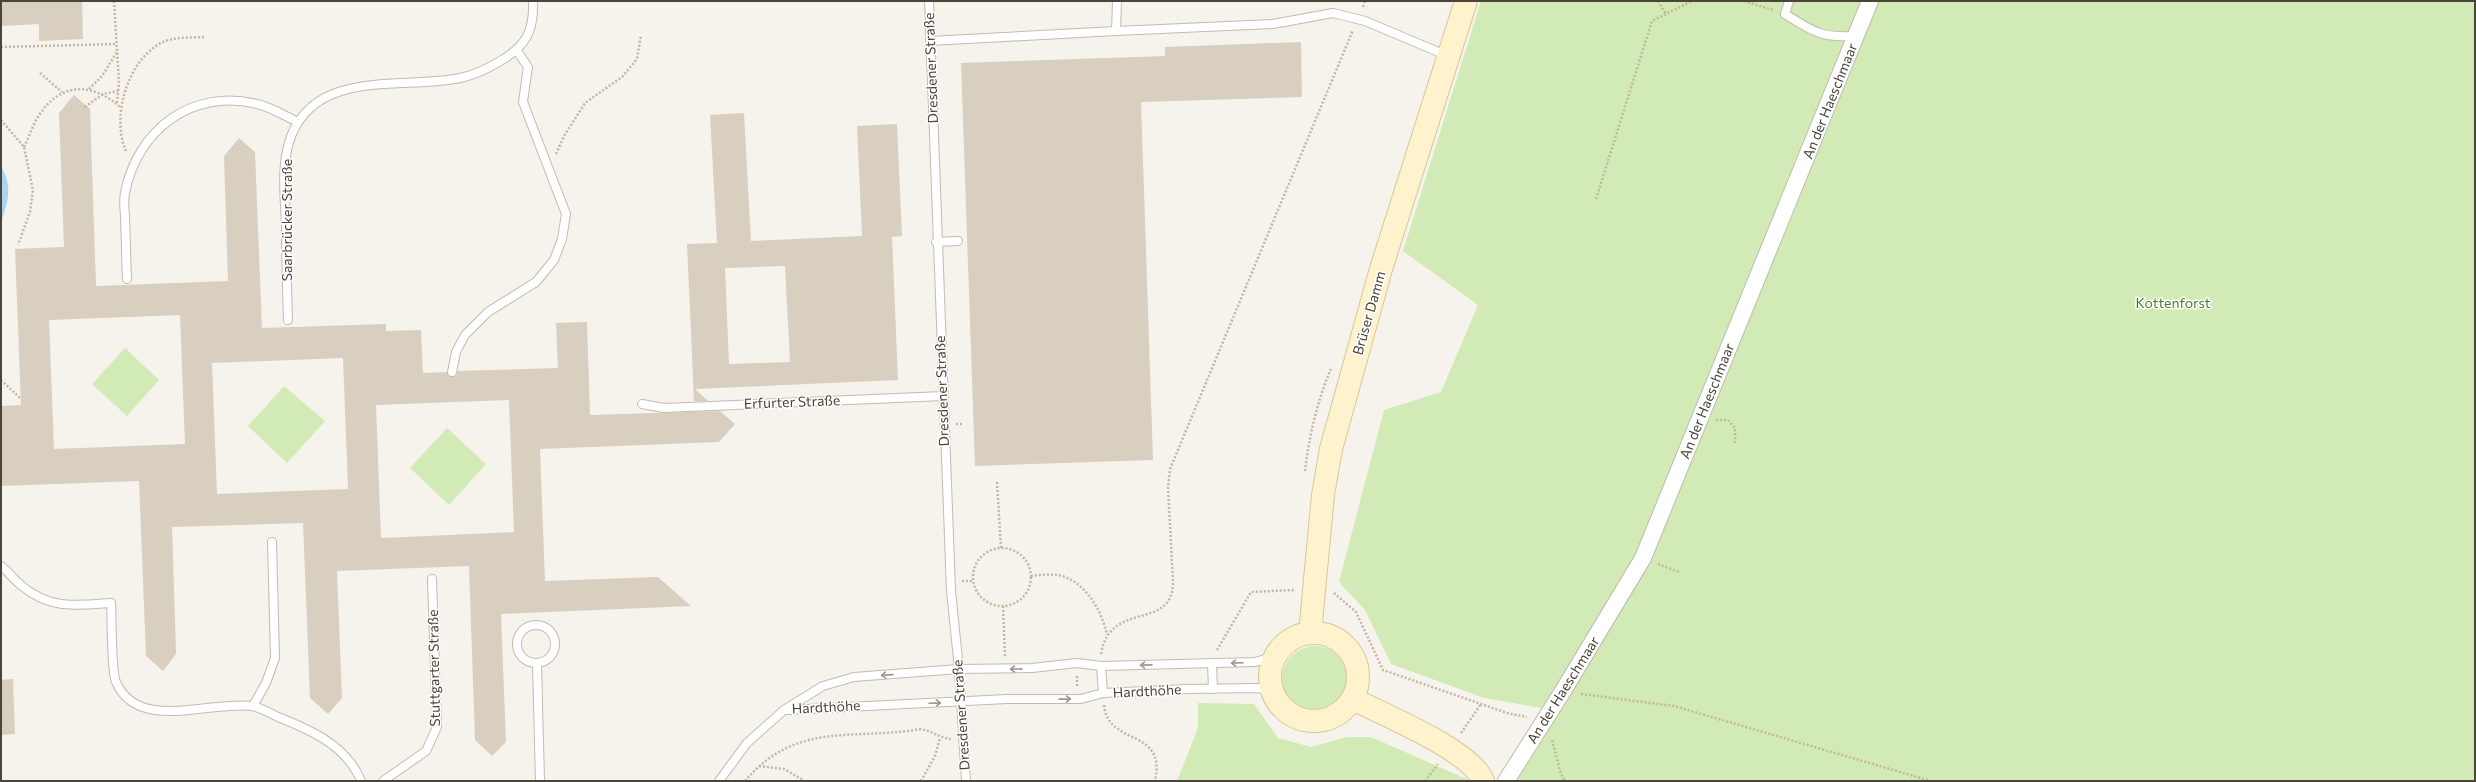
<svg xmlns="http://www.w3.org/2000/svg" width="2476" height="782" font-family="Commissioner,sans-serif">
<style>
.green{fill:#d2eab5}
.water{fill:#a9d4f2}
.building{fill:#d8cfc1;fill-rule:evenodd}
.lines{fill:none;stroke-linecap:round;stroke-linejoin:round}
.lane-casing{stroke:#c2bbae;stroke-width:10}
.street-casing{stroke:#c2bbae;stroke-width:18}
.secondary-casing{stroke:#d6c79b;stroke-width:24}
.path{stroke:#c4b79f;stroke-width:2.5;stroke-dasharray:2 2;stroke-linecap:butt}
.lane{stroke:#fff;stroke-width:8}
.street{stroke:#fff;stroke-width:16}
.secondary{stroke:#fff3cd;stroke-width:22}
.oneway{stroke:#9c9892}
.labels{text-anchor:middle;stroke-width:3;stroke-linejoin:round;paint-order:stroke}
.street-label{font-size:14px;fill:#4b4439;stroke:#fff}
.park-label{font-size:14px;fill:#4a7f2a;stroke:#fff}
</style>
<rect width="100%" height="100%" fill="#f6f3ec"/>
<g class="green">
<path d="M1481 1H2475V781H1506L1553 710 1484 698 1391 664 1365 610 1339 582 1384 410 1441 392 1478 305 1403 251Z"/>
<path d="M125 348 159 380 127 416 92 384Z"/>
<path d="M284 386 325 421 287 463 248 426Z"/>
<path d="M447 428 486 464 449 505 410 468Z"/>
<circle cx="1315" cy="679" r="33"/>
<path d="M1198 703 1254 704 1278 738 1311 747 1347 737H1371L1471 781H1177L1198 728Z"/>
</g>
<path class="water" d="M1 167C13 185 8 202 1 222Z"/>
<g class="building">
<path d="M1 1H82L83 39 39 41V24L1 26Z"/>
<path d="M1301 42 1302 97 1141 102 1153 460 975 466 961 63 1165 56V47Z"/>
<path d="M74 95 90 109 96 286 228 281 224 156 239 138 255 152 262 328 386 324V331L421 330 423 373 447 372 451 377 456 376 458 371 558 368 556 323 587 322 590 415 720 411 735 424 719 442 540 449 545 581 658 577 691 606 501 614 506 742 492 756 475 740 469 566 337 571 342 698 328 714 310 698 303 523 172 527 176 654 163 671 146 656 139 481 1 486V406L21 405 15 249 64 247 59 113ZM180 315 185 444 54 449 49 320ZM343 358 348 489 217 494 212 363ZM509 400 514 532 381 538 376 405Z"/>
<path d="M744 113 751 241 862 236 857 126 897 124 902 236 892 237 898 380 695 389 708 401H694L687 244 717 243 710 115ZM785 266 790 362 729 364 725 268Z"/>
<path d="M13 679 15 734 1 735V680Z"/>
</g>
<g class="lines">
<g class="lane-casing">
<g id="lane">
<path d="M929 1 951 591 959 669 966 781"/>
<path d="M1789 1 1785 14C1814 32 1821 38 1856 36"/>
<path d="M1116 31 1273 24 1333 13 1365 21 1448 56"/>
<path d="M930 41 1116 31 1117 1"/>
<path d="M936 242 958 241"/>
<path d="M127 279C126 258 126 238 125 218 125 210 123 201 125 193 137 130 192 88 257 104 271 107 285 116 298 122"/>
<path d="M288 320C287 289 286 257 286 226 285 196 280 163 292 134 320 68 405 90 460 78 475 75 489 68 502 60 527 45 534 30 533 1"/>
<path d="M452 372 456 352 465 335 488 312 536 282 554 260 562 239 566 214 523 102 528 67 517 51"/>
<path d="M642 404 664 408 943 396"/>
<path d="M1 566C9 572 14 580 22 586 51 610 76 605 111 603 112 618 111 672 116 682 138 733 211 700 252 706 261 708 270 713 278 717 311 730 347 746 361 781"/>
<circle cx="536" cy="644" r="19"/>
<path d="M537 663 540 781"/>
<path d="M1212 664 1213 689"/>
<path d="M1101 666 1103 693"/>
<path d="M253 706 266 683 275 658 272 542"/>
<path d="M787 710 1007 699H1081L1103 693 1186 689 1256 688 1272 690"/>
<path d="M383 781 426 751 437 727 432 579"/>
<path d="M719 781 747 743 784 710 823 686 854 677 959 669 1032 668 1077 663 1101 666 1255 662 1275 656"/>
</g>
</g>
<g class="street-casing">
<path id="street" d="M1506 781 1563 691 1643 558 1870 1"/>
</g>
<g class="secondary-casing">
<g id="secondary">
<circle cx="1314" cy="677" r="44"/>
<path d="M1310 633 1323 495 1331 449 1381 269 1466 1"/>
<path d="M1353 699C1384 715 1471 750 1483 781"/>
</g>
</g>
<g class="path">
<path d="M114 1 119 83 117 103"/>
<path d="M1658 1 1666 14"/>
<path d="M1744 1 1773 10"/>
<path d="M1363 7 1365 1"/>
<path d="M1 47 117 44"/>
<path d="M40 73 62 92"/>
<path d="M89 89 102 76 117 52"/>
<path d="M85 107 103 94 118 91"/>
<path d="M1 120 24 147 33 190 30 212 18 245"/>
<path d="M24 147C30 135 34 121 42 111 64 81 95 84 121 108"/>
<path d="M126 151C111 118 127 61 161 43 174 36 192 38 206 37"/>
<path d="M556 154 564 136 585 103 622 77 637 59 641 35"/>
<path d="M1596 199 1652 21 1692 1"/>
<path d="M1 380 21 399"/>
<path d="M1716 420H1728L1735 428V444"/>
<path d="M956 424H964"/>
<path d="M1305 471C1309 437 1317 401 1331 369"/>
<path d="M997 482 1001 548"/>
<circle cx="1002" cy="577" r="29"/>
<path d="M1658 564 1679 572"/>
<path d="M1031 576C1041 575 1052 573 1062 576 1086 583 1102 611 1107 635"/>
<path d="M962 581H974"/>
<path d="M1334 593 1356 612 1383 670 1507 713 1527 717"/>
<path d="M1003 606 1005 656"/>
<path d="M1217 650 1251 592 1295 590"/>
<path d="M1101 654C1110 599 1173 632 1173 582L1168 487 1170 469 1353 30"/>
<path d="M1077 686V675"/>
<path d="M1581 694 1674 706 1931 781"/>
<path d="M1104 705C1108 747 1167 727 1155 781"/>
<path d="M1461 733 1481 704"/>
<path d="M1552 740 1561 774 1565 781"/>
<path d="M759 766 784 769 803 780"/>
<path d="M745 781C797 720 853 741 920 729 933 731 937 737 951 739"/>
<path d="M921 781 935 756 940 738"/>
<path d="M1425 781 1438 764"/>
</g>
<use href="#lane" class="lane"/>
<use href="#street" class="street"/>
<use href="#secondary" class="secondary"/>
</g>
<defs><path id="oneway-shaft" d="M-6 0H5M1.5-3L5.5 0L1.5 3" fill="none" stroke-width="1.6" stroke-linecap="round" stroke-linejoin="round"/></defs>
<g class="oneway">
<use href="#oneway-shaft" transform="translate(1237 663) rotate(178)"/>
<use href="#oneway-shaft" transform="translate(1146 665) rotate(179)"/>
<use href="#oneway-shaft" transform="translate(1016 669) rotate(179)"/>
<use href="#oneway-shaft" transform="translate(887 675) rotate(176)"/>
<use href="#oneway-shaft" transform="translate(1065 699) rotate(-1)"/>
<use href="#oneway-shaft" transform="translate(935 703) rotate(-2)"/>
</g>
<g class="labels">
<g class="street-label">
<text transform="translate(931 68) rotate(-92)" y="5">Dresdener Straße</text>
<text transform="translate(1830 101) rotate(-68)" y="5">An der Haeschmaar</text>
<text transform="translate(287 220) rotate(-90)" y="5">Saarbrücker Straße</text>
<text transform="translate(1369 313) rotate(-74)" y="5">Brüser Damm</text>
<text transform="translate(942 391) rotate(-92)" y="5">Dresdener Straße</text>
<text transform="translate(1707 401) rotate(-68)" y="5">An der Haeschmaar</text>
<text transform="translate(792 402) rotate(-2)" y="5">Erfurter Straße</text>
<text transform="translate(434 668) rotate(-91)" y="5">Stuttgarter Straße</text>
<text transform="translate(1563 690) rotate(-58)" y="5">An der Haeschmaar</text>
<text transform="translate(1147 691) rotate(-3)" y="5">Hardthöhe</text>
<text transform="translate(826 707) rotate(-3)" y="5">Hardthöhe</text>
<text transform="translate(961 715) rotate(-94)" y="5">Dresdener Straße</text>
</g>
<g class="park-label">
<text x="2173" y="308">Kottenforst</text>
</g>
</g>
<rect width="2476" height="782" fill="none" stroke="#4b4439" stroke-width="4"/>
</svg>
